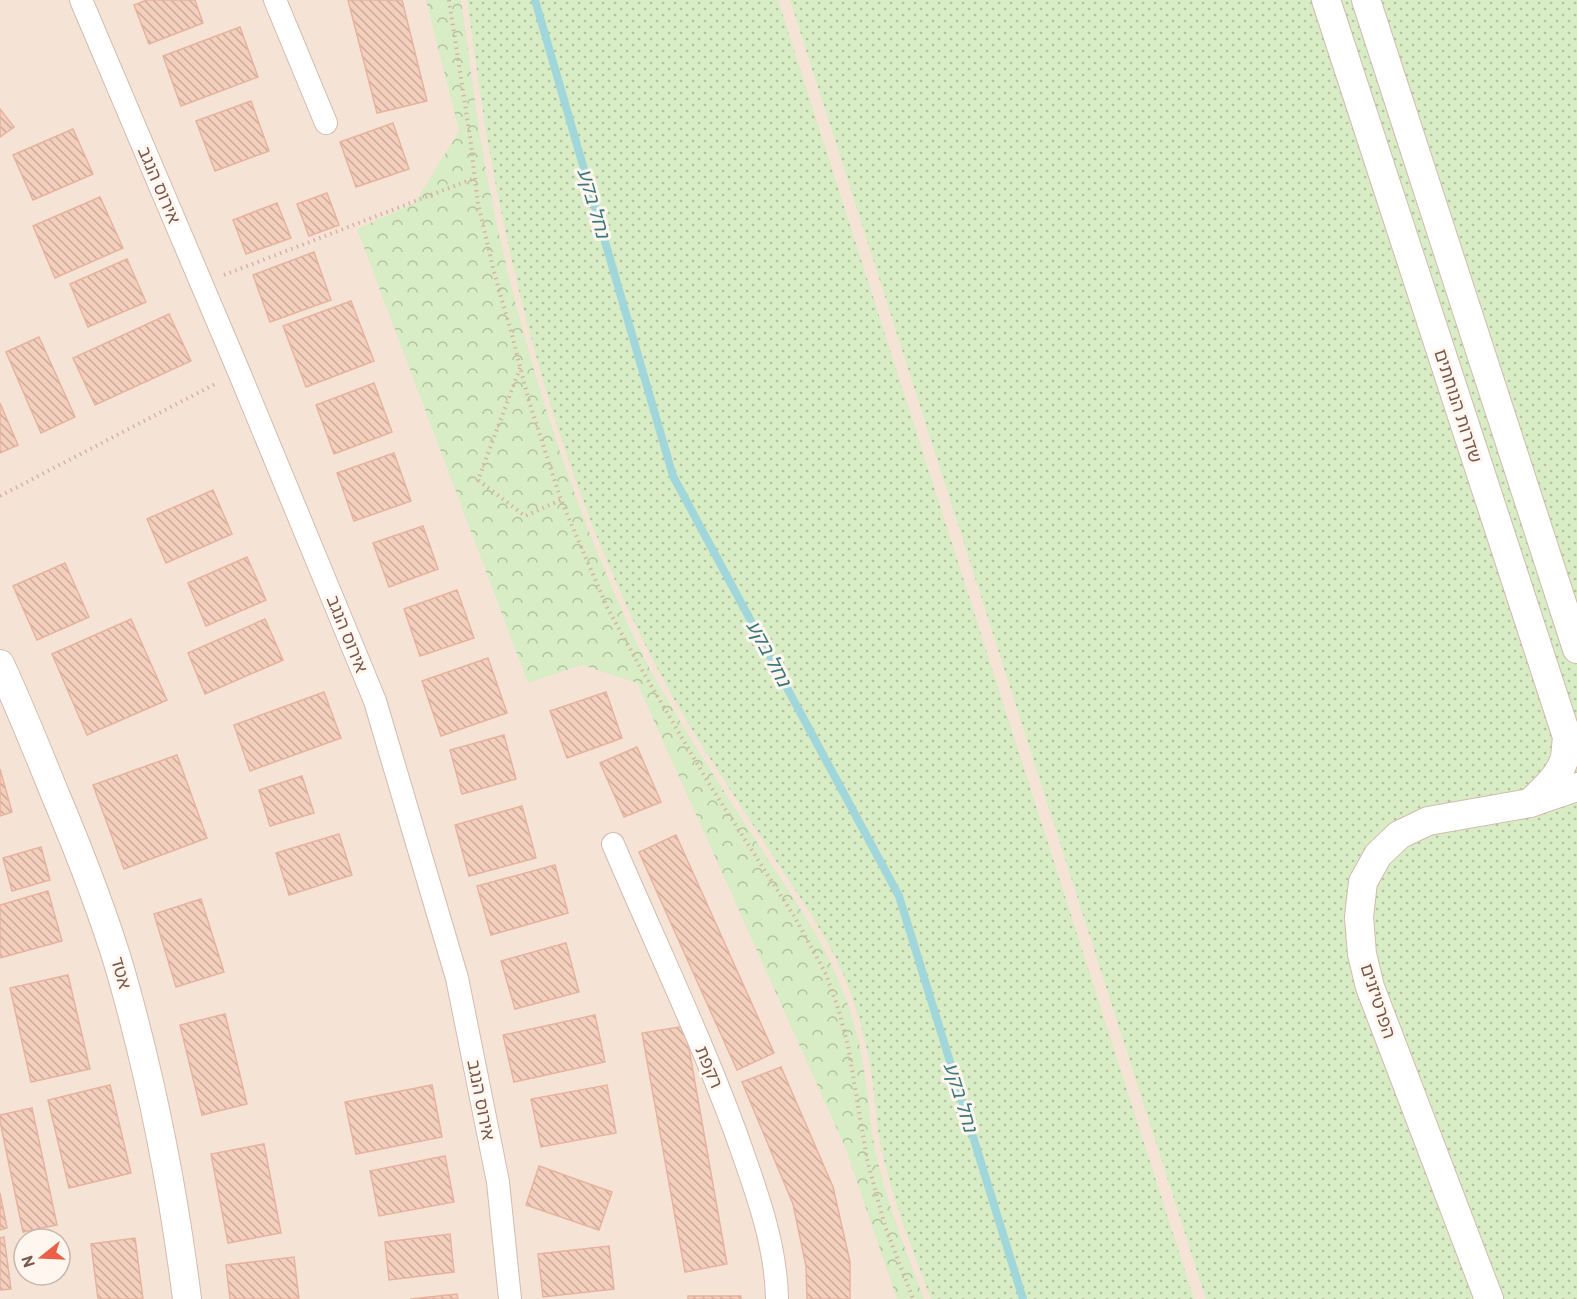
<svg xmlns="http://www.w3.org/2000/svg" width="1577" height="1299" font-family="Overpass,'Noto Sans Hebrew',sans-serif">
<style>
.residential{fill:#f5e4d6;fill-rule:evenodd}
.grass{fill:url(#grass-dots)}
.park{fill:url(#park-crowns)}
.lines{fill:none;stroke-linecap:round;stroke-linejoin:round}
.stream{stroke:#a1d7da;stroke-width:8}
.building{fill:url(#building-back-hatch);stroke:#e7b39e;stroke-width:1.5}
.minor-casing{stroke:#d3bcaf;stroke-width:24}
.tertiary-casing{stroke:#d3bcaf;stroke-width:30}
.path{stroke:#d9b2a1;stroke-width:4;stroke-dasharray:1.5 4.5;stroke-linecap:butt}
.minor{stroke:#fff;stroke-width:22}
.tertiary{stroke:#fff;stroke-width:28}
.labels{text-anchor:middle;stroke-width:6;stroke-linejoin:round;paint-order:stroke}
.street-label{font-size:18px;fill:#79574a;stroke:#fff7ef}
.water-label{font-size:20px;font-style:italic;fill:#3c797e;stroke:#fff7ef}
</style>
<defs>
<pattern id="grass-dots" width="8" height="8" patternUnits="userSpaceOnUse" patternTransform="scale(1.5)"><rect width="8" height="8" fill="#d8ecc5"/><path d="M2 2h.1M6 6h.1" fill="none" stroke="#b4c2a2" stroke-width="1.8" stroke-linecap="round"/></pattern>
<pattern id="park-crowns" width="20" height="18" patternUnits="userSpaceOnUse" patternTransform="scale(1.5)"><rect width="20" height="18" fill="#d8ecc5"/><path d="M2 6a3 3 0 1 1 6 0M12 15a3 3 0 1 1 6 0" fill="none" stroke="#b4c2a2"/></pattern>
<pattern id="building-back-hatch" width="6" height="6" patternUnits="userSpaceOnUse" patternTransform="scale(1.5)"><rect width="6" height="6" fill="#f4cfbe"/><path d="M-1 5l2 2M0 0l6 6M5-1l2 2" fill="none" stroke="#caab9c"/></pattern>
</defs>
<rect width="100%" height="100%" fill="#fdf3e8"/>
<path class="residential" d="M0 0H1577V1299H0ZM24 1239H60V1275H24Z"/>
<g class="grass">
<path d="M467 0H778L1194 1299H931C912 1249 892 1199 881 1146 876 1123 875 1100 872 1077 867 1043 857 1007 844 976 827 937 803 902 780 867 738 800 691 734 655 664 575 510 522 330 491 159 481 107 475 53 467 0Z"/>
<path d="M790 0H1577V1299H1206Z"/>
</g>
<path class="park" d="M426 0H461C469 53 475 107 484 159 508 292 546 424 596 549 613 590 630 632 651 671 688 738 731 802 773 867 797 904 823 941 839 982 852 1012 861 1044 865 1077 869 1102 870 1128 876 1153 887 1203 906 1251 924 1299H897L845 1147 637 683 582 665 528 683 357 229 415 203 459 131Z"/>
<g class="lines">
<path class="stream" d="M535 0 673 476 899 896 1023 1299"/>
</g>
<g class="building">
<path d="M147 0H195L203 23 149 44 134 5Z"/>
<path d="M348 0H402L427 101 377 113Z"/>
<path d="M240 27 258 77 181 106 163 56Z"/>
<path d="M251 101 269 151 215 171 196 121Z"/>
<path d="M0 109 14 127 0 137Z"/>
<path d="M393 123 409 169 356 187 340 142Z"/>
<path d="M73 129 93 174 33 200 13 155Z"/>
<path d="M327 193 339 225 309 236 297 204Z"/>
<path d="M100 197 123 248 55 278 33 226Z"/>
<path d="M277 203 291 238 246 254 233 220Z"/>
<path d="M314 252 331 300 270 322 253 275Z"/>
<path d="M127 259 146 302 88 327 70 284Z"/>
<path d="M351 301 374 361 306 387 283 326Z"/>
<path d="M169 314 191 361 95 405 73 358Z"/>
<path d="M39 337 75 417 41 433 6 352Z"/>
<path d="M374 383 392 432 334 454 316 405Z"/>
<path d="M0 403 18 445 0 453Z"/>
<path d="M394 453 411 501 354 521 337 473Z"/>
<path d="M213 490 232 534 166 563 147 519Z"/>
<path d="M423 526 438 569 389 587 373 543Z"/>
<path d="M247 557 266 600 206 626 188 583Z"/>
<path d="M65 563 89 617 37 640 13 586Z"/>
<path d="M457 590 474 638 420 656 404 609Z"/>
<path d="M131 619 167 700 87 735 52 654Z"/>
<path d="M265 619 283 660 205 694 188 653Z"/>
<path d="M488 658 507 713 441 736 422 681Z"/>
<path d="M324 692 341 738 250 771 234 725Z"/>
<path d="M606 692 622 738 567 758 550 711Z"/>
<path d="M504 735 516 779 462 794 450 750Z"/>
<path d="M637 747 661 802 624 817 600 763Z"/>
<path d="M177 755 207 838 124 869 93 785Z"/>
<path d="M0 769 12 812 0 816Z"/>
<path d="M302 776 314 813 270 826 259 790Z"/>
<path d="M522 806 536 858 469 876 455 825Z"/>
<path d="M339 834 352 875 289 895 276 853Z"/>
<path d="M676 835 774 1053 737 1070 639 852Z"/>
<path d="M41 847 50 880 12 891 3 858Z"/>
<path d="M555 865 568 913 491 935 477 886Z"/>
<path d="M48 891 62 941 0 958V905Z"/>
<path d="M201 899 224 972 176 987 154 914Z"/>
<path d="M566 943 579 992 515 1009 501 961Z"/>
<path d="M68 975 90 1069 31 1082 10 988Z"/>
<path d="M225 1014 247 1104 202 1115 180 1025Z"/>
<path d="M595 1015 605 1062 514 1082 503 1035Z"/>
<path d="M685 1026 727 1264 685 1272 642 1033Z"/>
<path d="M781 1067 833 1187 850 1262V1299H807L806 1266 793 1204 742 1082Z"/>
<path d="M110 1085 131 1173 69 1188 48 1100Z"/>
<path d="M432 1085 442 1137 356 1154 345 1102Z"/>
<path d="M607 1085 616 1133 541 1147 531 1099Z"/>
<path d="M32 1108 57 1225 23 1232 0 1121V1115Z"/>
<path d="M264 1144 281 1233 228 1243 211 1154Z"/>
<path d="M445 1156 454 1202 379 1216 370 1171Z"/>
<path d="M539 1166 612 1192 599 1230 526 1205Z"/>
<path d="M0 1193 7 1228 0 1230Z"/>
<path d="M450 1234 454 1272 389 1280 385 1242Z"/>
<path d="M4 1237 11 1289 0 1290V1238Z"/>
<path d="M135 1238 143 1299H98L91 1244Z"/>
<path d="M609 1246 614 1289 543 1297 538 1254Z"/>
<path d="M294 1257 299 1299H230L226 1265Z"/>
<path d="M457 1294 458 1299H410Z"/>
<rect x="688" y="1296" width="53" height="3"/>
</g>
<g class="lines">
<g class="minor-casing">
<g id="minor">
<path d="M81 0 239 372 375 701 457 978 498 1182 510 1299"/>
<path d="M275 0 326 123"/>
<path d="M613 844C654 940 699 1034 735 1131 754 1185 776 1241 777 1299"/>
</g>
</g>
<g class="tertiary-casing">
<g id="tertiary">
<path d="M1326 0 1567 737C1566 744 1566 751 1565 757 1560 776 1544 789 1530 803"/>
<path d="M1366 0 1577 649"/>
<path d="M0 664C20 707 37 750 55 794 79 851 102 909 120 969 151 1077 173 1187 187 1299"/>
<path d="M1489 1299 1370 987 1362 954 1359 917 1363 882 1378 855 1399 835 1428 821 1530 803 1577 787"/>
</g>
</g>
<g class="path">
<path d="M449 0 470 137 478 204 495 276 511 331 528 398 561 500 607 607 639 665 708 782 794 916 826 974 839 1011 848 1046 867 1159 877 1197 885 1226 913 1299"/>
<path d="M224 275 475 178"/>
<path d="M520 368 478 480 525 516 561 500"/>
<path d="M0 496 217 383"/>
</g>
<use href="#minor" class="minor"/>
<use href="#tertiary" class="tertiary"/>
</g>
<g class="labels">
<g class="street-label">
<text transform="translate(159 185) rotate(67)" y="6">אירוס הנגב</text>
<text transform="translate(1458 406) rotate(72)" y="6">שדרות הנוחתים</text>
<text transform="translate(347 634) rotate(68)" y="6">אירוס הנגב</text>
<text transform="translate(121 973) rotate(74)" y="6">אטד</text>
<text transform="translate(1378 1001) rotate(72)" y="6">הפרטיזנים</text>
<text transform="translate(709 1067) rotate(67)" y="6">רקפת</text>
<text transform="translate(481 1100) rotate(79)" y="6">אירוס הנגב</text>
</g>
<g class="water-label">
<text transform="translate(594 203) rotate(74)" y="7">נחל בקע</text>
<text transform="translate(769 653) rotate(62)" y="7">נחל בקע</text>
<text transform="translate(961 1097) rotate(73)" y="7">נחל בקע</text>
</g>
</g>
<g transform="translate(42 1257) rotate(252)"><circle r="28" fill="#fff7ef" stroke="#c9b7ad" stroke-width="1.5"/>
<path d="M0-4.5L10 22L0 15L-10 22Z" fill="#eb5f49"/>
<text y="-9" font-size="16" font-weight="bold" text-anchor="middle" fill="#79574a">N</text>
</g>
</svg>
